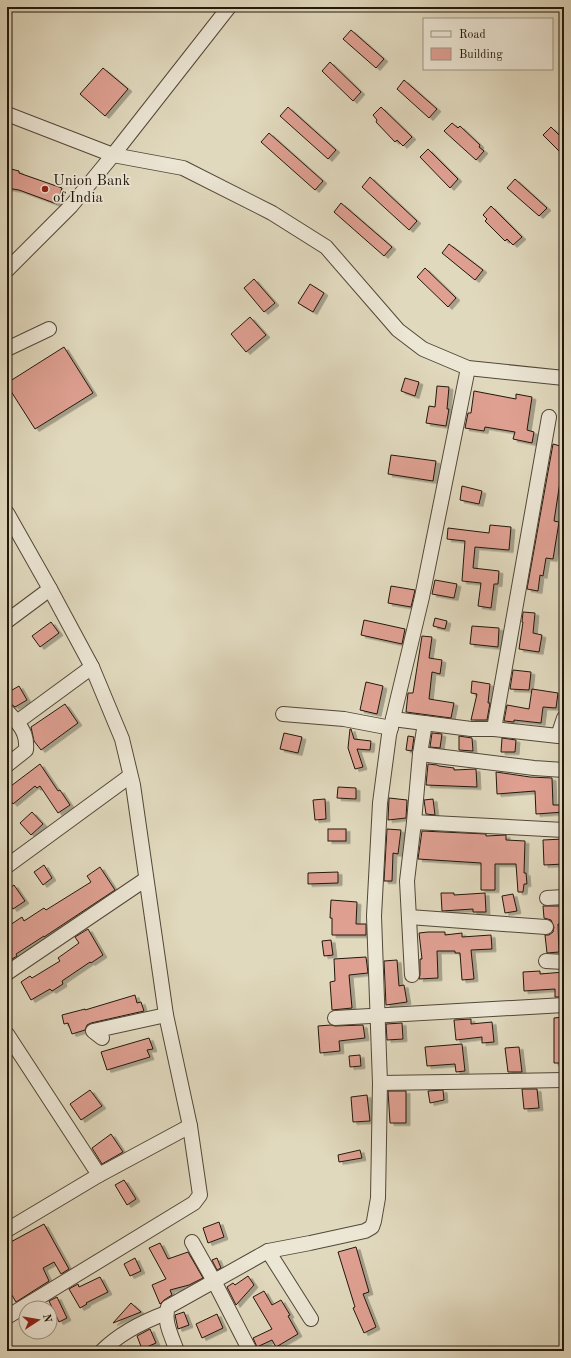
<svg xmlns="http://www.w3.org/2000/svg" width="571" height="1358" font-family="'Old Standard TT',serif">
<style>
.building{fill:#dfa092;stroke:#22180c;filter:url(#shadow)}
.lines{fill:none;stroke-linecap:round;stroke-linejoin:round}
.minor-casing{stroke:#524838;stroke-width:16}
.minor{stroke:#ece6d5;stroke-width:14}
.poi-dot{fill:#8f2418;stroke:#ece6d5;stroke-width:1.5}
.labels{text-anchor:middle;stroke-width:3.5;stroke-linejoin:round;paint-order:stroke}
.poi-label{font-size:15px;fill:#22180c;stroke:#ece6d5;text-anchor:start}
</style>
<defs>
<filter id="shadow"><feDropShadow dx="4" dy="2.5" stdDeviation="0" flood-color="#0004"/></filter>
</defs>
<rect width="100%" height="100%" fill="#e1d9be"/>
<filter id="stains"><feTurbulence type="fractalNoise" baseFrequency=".005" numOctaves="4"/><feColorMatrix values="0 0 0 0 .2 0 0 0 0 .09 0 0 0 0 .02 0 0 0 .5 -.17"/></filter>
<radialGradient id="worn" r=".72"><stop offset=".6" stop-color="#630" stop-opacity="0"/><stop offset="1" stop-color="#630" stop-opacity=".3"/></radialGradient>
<g class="building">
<path d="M351 30 384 59 376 68 343 39Z"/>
<path d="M330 62 361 92 353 101 322 71Z"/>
<path d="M103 68 128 89 105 116 80 94Z"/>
<path d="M404 80 437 109 429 118 397 89Z"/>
<path d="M288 107 336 150 328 159 280 116Z"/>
<path d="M381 107 412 137 403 146 397 140 395 142 376 122 377 120 373 115Z"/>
<path d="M452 123 458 128 460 126 480 145 479 147 484 151 476 160 444 131Z"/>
<path d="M551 127 564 140V156L543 135Z"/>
<path d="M269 133 323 181 315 190 261 142Z"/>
<path d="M428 149 458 179 450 188 420 157Z"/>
<path d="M7 168 19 171V173L62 188 57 204 19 190 7 188Z"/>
<path d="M370 177 417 221 409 230 362 187Z"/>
<path d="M515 179 547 208 539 216 507 188Z"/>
<path d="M341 203 392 247 384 256 334 212Z"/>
<path d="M491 206 522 237 513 245 507 239 505 241 485 221 487 219 483 215Z"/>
<path d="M449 244 483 270 475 280 442 253Z"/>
<path d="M425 268 456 298 448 307 417 277Z"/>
<path d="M254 279 275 303 264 312 244 288Z"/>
<path d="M310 284 324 293 313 312 298 303Z"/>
<path d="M250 317 266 335 246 352 231 334Z"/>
<path d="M64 347 93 393 35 429 7 385V383Z"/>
<path d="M405 378 419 382 415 396 401 391Z"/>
<path d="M437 386 449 387 447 409H449L446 426 426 423 429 406 435 407Z"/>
<path d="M474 391 516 399V394L532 397 527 430 534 432 532 443 513 439 515 432 485 427 484 431 465 428 468 413H471Z"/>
<path d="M553 444 564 447V483L560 482 554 521 559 522 553 559 546 558 543 576 540 575 538 591 527 589Z"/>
<path d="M391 455 436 461 433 481 388 474Z"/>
<path d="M462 486 482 491 479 504 460 500Z"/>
<path d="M490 525 511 527 509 550 475 547 473 568 499 571 498 584H494L491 608 478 606 481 583 462 581 465 541 447 539 448 528 489 533Z"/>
<path d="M435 580 457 584 454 598 432 594Z"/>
<path d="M391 586 415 590 411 607 388 603Z"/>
<path d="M523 612 535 613 533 633 542 635 539 652 519 649 523 622H522Z"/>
<path d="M435 618 447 621 445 629 433 626Z"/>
<path d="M364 620 405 629 402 644 361 635Z"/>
<path d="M51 622 59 633 40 647 32 636Z"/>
<path d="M472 626 499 628 498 647 470 644Z"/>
<path d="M422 636 432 637 429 658 442 660 440 674 432 672 429 699 454 703 451 718 406 712 408 693H413Z"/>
<path d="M513 670 531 672 529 690 510 689Z"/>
<path d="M472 681 490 684 488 703H490L487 720H471L477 694 471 693Z"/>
<path d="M366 682 383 686 377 714 360 710Z"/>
<path d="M19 686 27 700 15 707 7 701V693Z"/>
<path d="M532 689 558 693 556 708 543 707 541 723 514 720V722L504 721 507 705 529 709Z"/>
<path d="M65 704 78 723 41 750 34 741 31 727Z"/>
<path d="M350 729H351L354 739 371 741 370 750 357 749 363 767 355 769 348 748Z"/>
<path d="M284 733 302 737 298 753 280 749Z"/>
<path d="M432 733 442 734 440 748 430 747Z"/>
<path d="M408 736 414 737 412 751 406 750Z"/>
<path d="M459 736 472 738 473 751 459 750Z"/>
<path d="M502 738 516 740 515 752H501Z"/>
<path d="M40 764 58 791 60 790 70 805 58 813 40 786 37 788 35 786 13 804 7 796V789Z"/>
<path d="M428 764 437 765 439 766 454 768V770L476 769 477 787 426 785Z"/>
<path d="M496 772 530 777 552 778 553 805H564V812L536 814 535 791 497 794Z"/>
<path d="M338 787 356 788V799L337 798Z"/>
<path d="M389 798 407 800 406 818 388 820Z"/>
<path d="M325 799 326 819 315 820 313 800Z"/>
<path d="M433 799 435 815 426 814 424 800Z"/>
<path d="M32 812 43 824 31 835 20 823Z"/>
<rect x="328" y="829" width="18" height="12"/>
<path d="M387 829 401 830 398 854 393 853 392 881H384Z"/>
<path d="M422 831 486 834V836L506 835V840L525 841 524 873H526L527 884H524L523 892H518L516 864H495V890H481V863L418 859Z"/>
<path d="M564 839V864L544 865 543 840Z"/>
<path d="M44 865 52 878 43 885 34 872Z"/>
<path d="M100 867 115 890 44 937V936L16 954 17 956 7 962V927L22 917 24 921 44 908 46 910 91 882 87 876Z"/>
<path d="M338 872V883L308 884V873Z"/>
<path d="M14 885 25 901 13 909 7 901V890Z"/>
<path d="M441 893H454V895L485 893 486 912H473V909L442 911Z"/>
<path d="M513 894 517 911 505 913 502 896Z"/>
<path d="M331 900 357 902 356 924H366V935H332V918H330Z"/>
<path d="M543 906H562L564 923 558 924 559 952 547 953 545 935H549L553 932 554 927 551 920 544 918Z"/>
<path d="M88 929 103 955 91 963 90 962 62 981 63 984 52 991 50 989 31 1000 21 982 30 976 32 978 60 961 58 958 79 943 75 937Z"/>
<path d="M428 932H445V935L462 933V937L491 935 492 949 471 950 474 979 462 980 460 953H455V951H437L438 978 419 979 420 975V959H422L419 933Z"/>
<path d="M331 940 333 955 324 956 322 941Z"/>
<path d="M366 957 368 973 349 975 352 1008 332 1010 330 982 335 981 334 959Z"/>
<path d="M397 960 399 986 404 985 407 1002 386 1005 384 961Z"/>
<path d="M540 971V974L564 972V997H555V989L524 991 523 972Z"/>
<path d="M135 995 137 1003 141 1002 144 1011 91 1023 87 1025 85 1030 72 1034 68 1023 64 1024 62 1015 85 1009V1010Z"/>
<path d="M564 1017V1063H554V1018Z"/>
<path d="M471 1019V1024L492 1022 494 1042 482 1043V1037L456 1040 454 1020Z"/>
<path d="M402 1023 403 1039 387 1040 386 1024Z"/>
<path d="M331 1025 335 1026 363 1025 365 1038 339 1041 340 1051 320 1053 318 1026Z"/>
<path d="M149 1038 153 1049 147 1050 150 1057 107 1070 101 1052Z"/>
<path d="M462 1044 465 1071 456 1072 455 1064 427 1066 425 1047Z"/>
<path d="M519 1047 522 1072H508L505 1048Z"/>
<path d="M360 1055 361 1066 350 1067 349 1056Z"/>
<path d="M522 1089H537L539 1108 524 1109Z"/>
<path d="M90 1090 102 1106 81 1120 70 1104Z"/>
<path d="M443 1090 444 1100 430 1103 428 1091Z"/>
<path d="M388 1091H406V1123H390Z"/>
<path d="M367 1095 370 1121 353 1122 351 1097Z"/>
<path d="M111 1134 123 1152 102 1164 92 1148Z"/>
<path d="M360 1150 362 1158 339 1162 338 1155Z"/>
<path d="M124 1180 136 1199 127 1205 115 1185Z"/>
<path d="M219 1222 224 1237 208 1243 203 1228Z"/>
<path d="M44 1224 69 1269 61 1274 54 1262 43 1268 49 1281 16 1302 7 1287V1244Z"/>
<path d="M160 1243 168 1259 188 1252 203 1278 189 1285 170 1290 172 1295 164 1300 160 1304 152 1285 166 1279 149 1248Z"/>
<path d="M356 1247 369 1292 363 1294 376 1327 364 1333 353 1308 355 1307 338 1252Z"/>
<path d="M135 1258 141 1271 130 1276 124 1264Z"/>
<path d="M217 1258 221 1268 217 1270 212 1260Z"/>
<path d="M248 1276 254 1285 236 1305 227 1287 233 1283 235 1285Z"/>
<path d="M100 1277 108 1292 86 1303 87 1304 80 1308 69 1289 78 1284 79 1287Z"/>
<path d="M264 1291 272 1305 281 1300 290 1315 288 1316 298 1334 276 1347 272 1340 257 1347 253 1338 272 1329 253 1297Z"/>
<path d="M57 1297 67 1318 59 1322 49 1301Z"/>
<path d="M131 1303 141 1312 113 1323Z"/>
<path d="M184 1312 189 1325 178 1329 175 1315Z"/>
<path d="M217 1314 223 1328 202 1338 196 1324Z"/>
<path d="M150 1329 156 1343 142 1349 137 1336Z"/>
</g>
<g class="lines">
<g class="minor-casing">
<g id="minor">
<path d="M7 114 113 155 183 168 272 213 326 247 398 330 423 349 468 368 564 378"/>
<path d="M7 270 71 206 113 155 229 7"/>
<path d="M7 349 49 329"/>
<path d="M7 513 50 589 92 667 122 739 133 785 166 1015 190 1126 200 1195 194 1203 7 1317"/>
<path d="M7 621 50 589"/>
<path d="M7 711 17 722"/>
<path d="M283 714 344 719 391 728"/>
<path d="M393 719 471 729H494L558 736 564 718"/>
<path d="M494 729 549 417"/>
<path d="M420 754 534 768 564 770"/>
<path d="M7 765 26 750C27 738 24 731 17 722L92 667"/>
<path d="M414 822 564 830"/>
<path d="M7 866 130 776"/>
<path d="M547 898 564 897"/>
<path d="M409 917 546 927"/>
<path d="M546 961 564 962"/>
<path d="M7 973 146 879"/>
<path d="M412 975 407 881 414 822 420 754 425 723"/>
<path d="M335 1018 564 1005"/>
<path d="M7 1034 99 1175 190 1126"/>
<path d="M102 1038 93 1031 166 1015"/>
<path d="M380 1083 564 1080"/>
<path d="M7 1230 99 1175"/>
<path d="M192 1242 214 1281 250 1351"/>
<path d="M268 1251 311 1319"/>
<path d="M102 1351C120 1333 142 1322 166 1313"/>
<path d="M177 1351C172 1337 163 1321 168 1307L268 1251 310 1243 365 1231 372 1227 374 1221 378 1198 380 1083 374 916 380 803 389 735 422 597 468 368"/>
</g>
</g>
<use href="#minor" class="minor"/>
</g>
<circle class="poi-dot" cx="45" cy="189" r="4"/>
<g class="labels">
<g class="poi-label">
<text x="53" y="185">Union Bank<tspan x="53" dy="17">of India</tspan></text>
</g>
</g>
<rect width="571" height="1358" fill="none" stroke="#e1d9be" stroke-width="24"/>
<rect x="8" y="8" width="555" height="1342" fill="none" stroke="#22180c" stroke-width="2"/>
<rect x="12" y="12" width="547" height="1334" fill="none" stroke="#22180c"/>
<rect x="423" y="18" width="130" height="52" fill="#ece6d5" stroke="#9b9485"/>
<rect x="431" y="31" width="20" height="6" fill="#ece6d5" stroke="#9b9485"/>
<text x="459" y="38" font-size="12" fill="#22180c">Road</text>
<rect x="431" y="48" width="20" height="12" fill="#dfa092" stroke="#9b9485"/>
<text x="459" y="58" font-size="12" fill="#22180c">Building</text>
<g transform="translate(38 1320) rotate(78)"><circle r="19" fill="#ece6d5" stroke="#9b9485"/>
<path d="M0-3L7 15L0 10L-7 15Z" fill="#8f2418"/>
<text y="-6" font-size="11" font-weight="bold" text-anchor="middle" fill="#22180c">N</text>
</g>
<rect width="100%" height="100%" filter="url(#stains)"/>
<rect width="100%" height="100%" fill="url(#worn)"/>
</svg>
